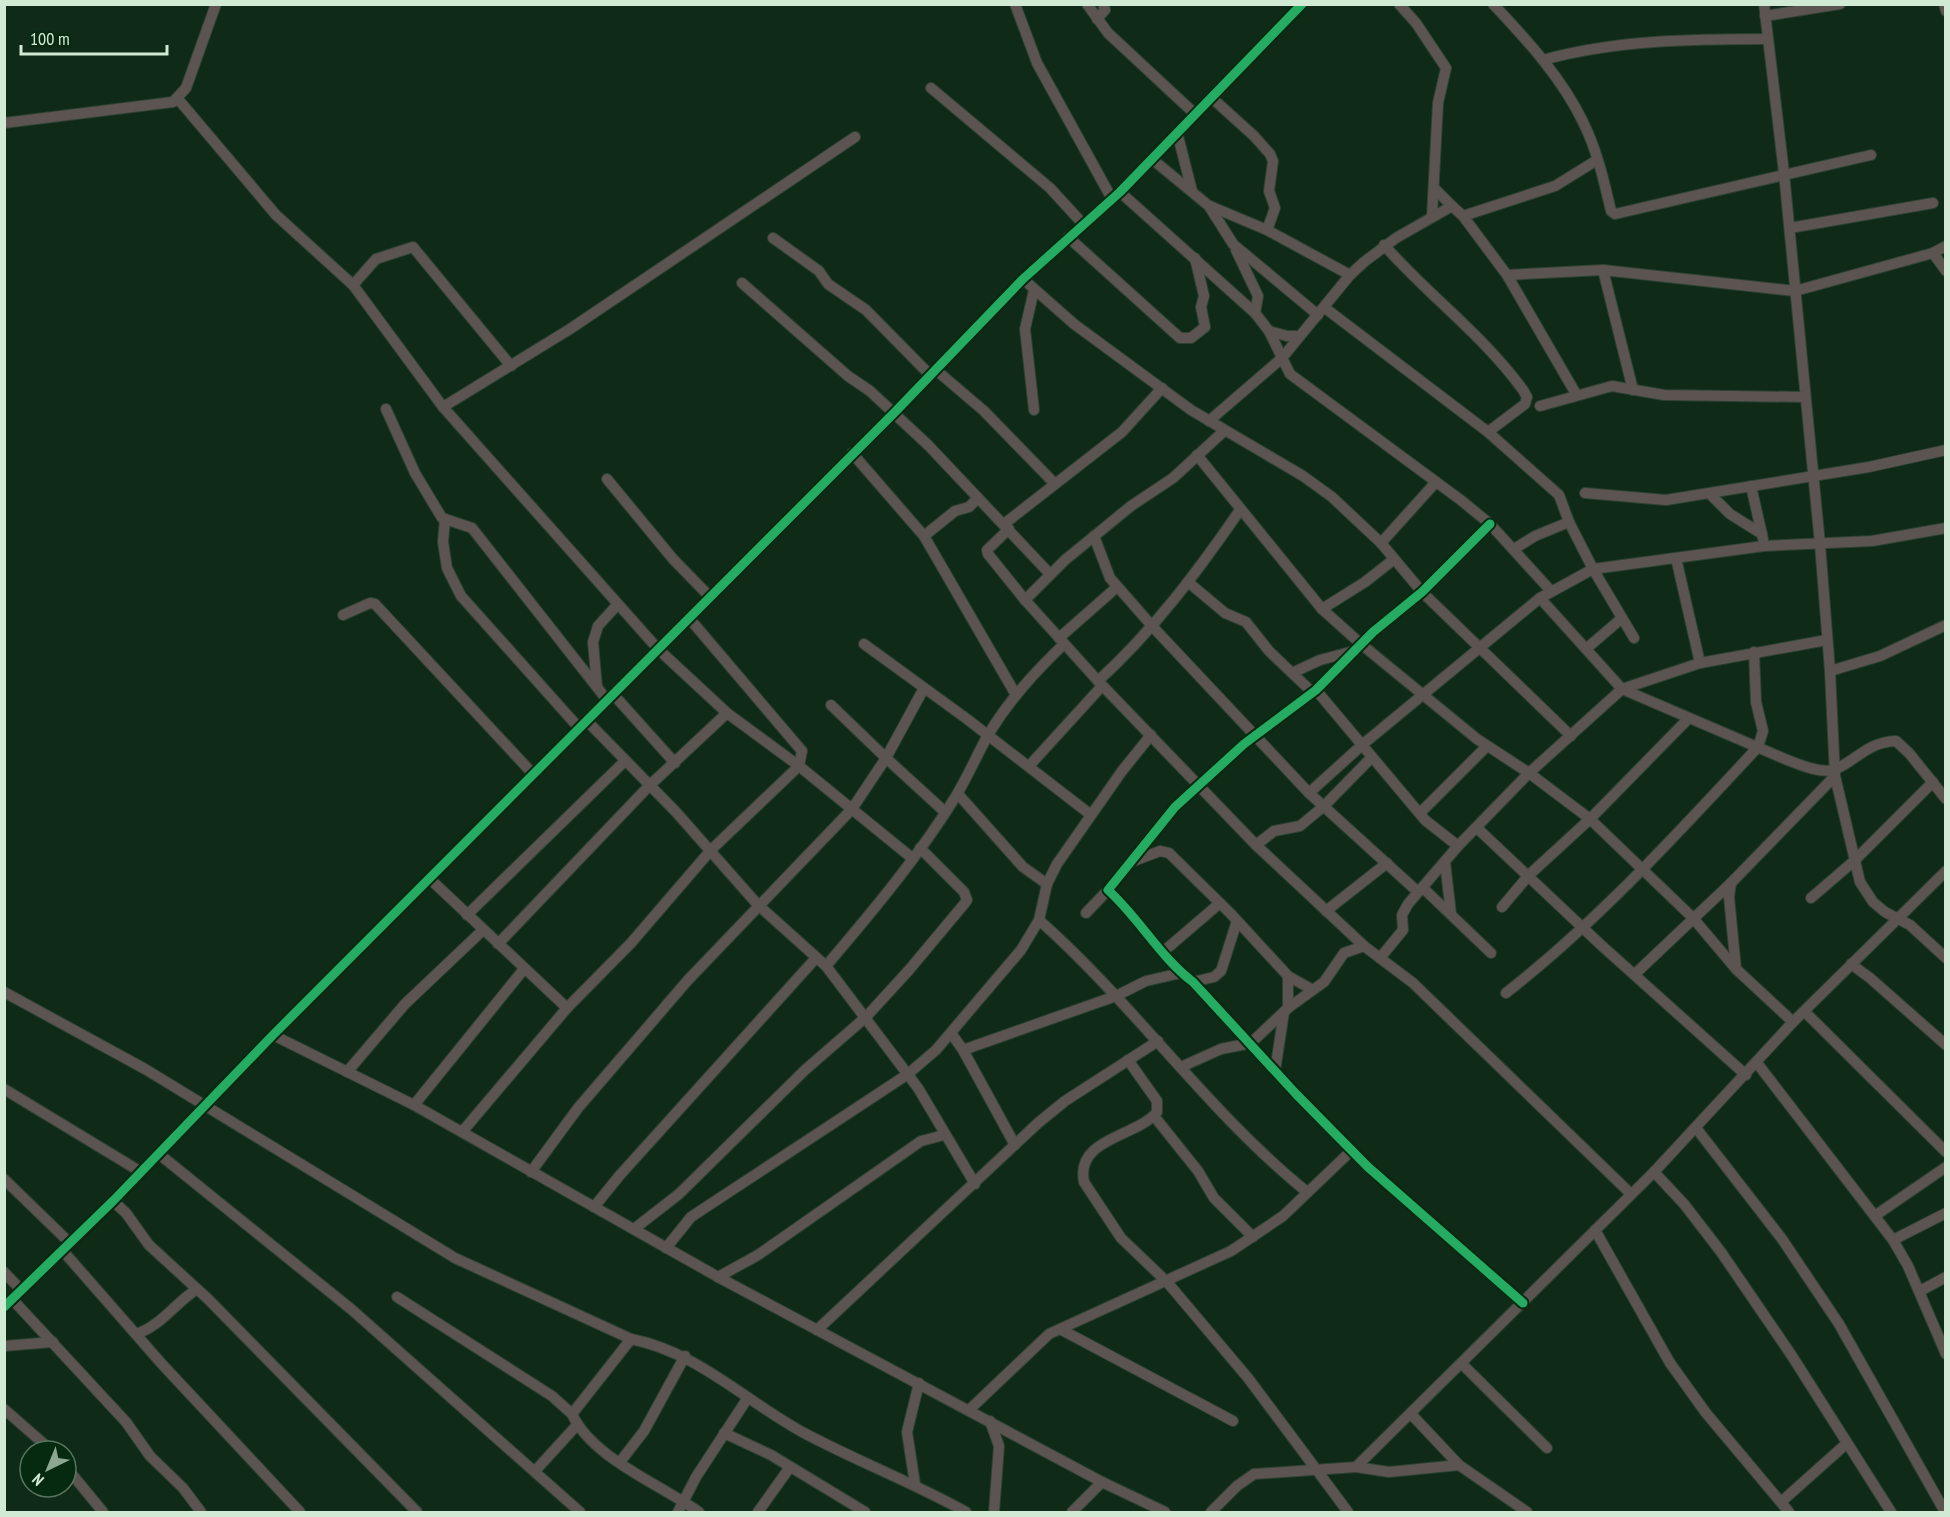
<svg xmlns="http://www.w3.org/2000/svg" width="1950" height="1517" font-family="'PT Sans Narrow',sans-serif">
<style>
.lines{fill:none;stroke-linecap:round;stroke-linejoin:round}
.minor-casing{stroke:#2d4232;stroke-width:12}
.minor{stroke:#5c5451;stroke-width:10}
.cycleway-casing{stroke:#052a0f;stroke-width:13}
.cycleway{stroke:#26ab63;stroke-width:9}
</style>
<rect width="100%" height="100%" fill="#0f2a17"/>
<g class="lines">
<g class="minor-casing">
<g id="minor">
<path d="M1015 4 1037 63 1112 199"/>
<path d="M1087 4 1108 33 1195 114"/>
<path d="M1399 4 1416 23 1446 68 1438 103 1432 216"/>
<path d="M1493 4C1527 40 1562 78 1583 122 1597 150 1604 181 1611 211L1615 214 1871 155"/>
<path d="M1764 4 1784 173 1820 544 1830 671 1835 776 1860 882 1873 902 1885 912 1910 925 1946 958"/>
<path d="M1944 4 1946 11"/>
<path d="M1765 16 1840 4"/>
<path d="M1097 19 1105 10 1103 4"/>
<path d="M1543 60C1615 40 1692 39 1767 39"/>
<path d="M931 88 1050 188 1083 224"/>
<path d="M1212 98 1254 136 1270 154 1273 161 1269 191 1275 208 1267 230"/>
<path d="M178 99 276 215 353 285 443 407 658 649 727 713 799 766 912 858"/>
<path d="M4 123 173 102 186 88 216 4"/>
<path d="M1177 132 1192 191"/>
<path d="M1152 159 1209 206 1233 244 1318 315"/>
<path d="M1434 188 1452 206"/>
<path d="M1120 192 1255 313 1269 331 1290 374 1462 501 1490 524 1551 591"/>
<path d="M1210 206 1267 230 1350 275"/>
<path d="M1463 216 1555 186 1597 160"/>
<path d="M1790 228 1933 203"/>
<path d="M1068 237 1180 338H1191L1205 327 1201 307 1204 296 1195 258"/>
<path d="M773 238 819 271 828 284 866 310 930 375"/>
<path d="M1384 245C1428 295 1484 336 1523 390L1527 397 1525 404 1488 432"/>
<path d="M1236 250 1258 296 1255 313"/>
<path d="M1933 253 1946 271"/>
<path d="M1603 270 1633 390"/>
<path d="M1507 275 1603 270 1795 291 1933 253 1946 246"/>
<path d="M1023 279 1074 324 1191 410 1303 476 1332 497 1381 543 1422 592 1571 736"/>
<path d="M742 283 848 376 870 391 928 445 1049 573"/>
<path d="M353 285 376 259 413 247 511 366"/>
<path d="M1325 308 1488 432 1559 495 1569 522 1593 569 1634 638"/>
<path d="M1269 331 1287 336H1299"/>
<path d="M936 370 984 411 1055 484"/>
<path d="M1540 406 1612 386 1664 395 1805 397"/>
<path d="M443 407 570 329 855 137"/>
<path d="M386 409 415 473 442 518 472 528 607 700"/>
<path d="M1034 410 1025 329 1034 290"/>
<path d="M1209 421 1282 358 1350 275 1364 262 1396 238 1452 206 1463 216 1507 275 1576 394"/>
<path d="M1224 431 1173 478 1131 506 1065 560 1025 600 1098 681 1256 845 1364 946 1413 983 1631 1194"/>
<path d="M852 453 924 536 1016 695"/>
<path d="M1197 455 1322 609 1361 644 1477 739 1529 773 1590 819 1693 918 1736 969 1793 1022"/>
<path d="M607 479 673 559 710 597"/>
<path d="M1751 486 1763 539"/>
<path d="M1585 493 1666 500 1869 467 1946 450"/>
<path d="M1710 494 1730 514 1762 534"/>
<path d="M445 519 443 542 447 568 461 596 579 728"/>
<path d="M1004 524 1122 432 1162 388"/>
<path d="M1490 524 1422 592 1373 632 1316 690 1244 744 1175 807 1108 890C1139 918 1160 957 1193 982L1297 1095 1368 1167 1523 1303"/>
<path d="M1009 529 987 550 988 554 1025 600"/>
<path d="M924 536 955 511 969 507 978 498"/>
<path d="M1094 536 1110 578 1152 626 1309 793 1418 892"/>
<path d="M1381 543 1436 482"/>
<path d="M1514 549 1535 536 1569 522"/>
<path d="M1676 558 1700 663"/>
<path d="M1188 582 1225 613 1246 622 1269 651 1313 693"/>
<path d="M1540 598 1622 689 1785 759C1798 764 1822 775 1836 769 1858 759 1868 742 1896 741L1909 753 1946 799"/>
<path d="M1322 609 1365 582 1393 560"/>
<path d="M343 615 370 603 375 604 533 774"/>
<path d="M1059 638 1117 587"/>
<path d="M864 644 967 719 1091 815"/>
<path d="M1586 649 1622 618"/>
<path d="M1830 671 1880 656 1946 625"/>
<path d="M1292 673 1320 660 1354 651"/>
<path d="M1098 681C1153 631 1198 571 1240 510"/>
<path d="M597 687 593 642 598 626 617 605"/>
<path d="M1316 690 1425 820 1458 846"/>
<path d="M613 694 675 763"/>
<path d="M831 705 886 758 924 688"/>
<path d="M587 721 676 812 758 905 826 966 918 1088 975 1184"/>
<path d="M1029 766 1102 686"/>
<path d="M1309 793 1362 745 1540 598 1593 569 1764 546 1872 541 1946 528"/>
<path d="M958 794 1023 867 1047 884"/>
<path d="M1420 813 1487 746"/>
<path d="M1477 828 1601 945 1746 1075"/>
<path d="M1256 845 1274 831 1300 826 1324 806 1371 758"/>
<path d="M1131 862 1160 851 1169 853 1230 913 1288 976 1311 989"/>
<path d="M1445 862 1451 914"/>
<path d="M430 879 567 1008"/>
<path d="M1423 888 1491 953"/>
<path d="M1811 898 1854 861 1933 782"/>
<path d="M1502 907 1529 875 1590 819 1689 718"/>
<path d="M1326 911 1387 863"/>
<path d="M1086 913 1108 890"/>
<path d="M467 915 625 761"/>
<path d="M1039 920C1134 1004 1208 1112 1307 1192"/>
<path d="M498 944 649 786 727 713"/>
<path d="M1164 951 1220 903"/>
<path d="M1380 958 1403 930 1402 915 1408 904 1458 846 1529 773 1622 689 1700 663 1827 640"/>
<path d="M1851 964 1870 978 1946 1045"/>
<path d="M826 966C872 912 919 856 956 796 968 776 977 755 988 735 1009 700 1035 672 1064 644"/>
<path d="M1736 969 1729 897 1731 883 1835 776"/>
<path d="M1635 974 1731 883"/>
<path d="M1193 982 1214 977 1221 971 1237 921"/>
<path d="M4 992 145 1069 455 1258 631 1339C698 1352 746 1402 806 1434 859 1462 914 1483 966 1512"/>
<path d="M1506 993C1599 920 1678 833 1758 747L1763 731 1756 702 1754 652"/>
<path d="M1288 1008V976"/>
<path d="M1805 1012 1946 1152"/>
<path d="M951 1033 963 1050 1116 996 1146 981 1181 973"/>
<path d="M273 1035 414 1105 718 1277 1102 1482 1165 1512"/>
<path d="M963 1050 1015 1145"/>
<path d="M1128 1060 1157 1101V1112C1137 1137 1075 1138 1084 1182L1121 1238 1167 1282 1248 1378 1348 1512"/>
<path d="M1757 1063 1893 1240 1908 1266 1946 1354"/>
<path d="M1181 1067 1221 1049 1251 1043 1288 1008 1324 982 1344 953 1364 946"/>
<path d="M1275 1071 1284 1012"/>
<path d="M347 1072 405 1004 483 930"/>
<path d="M4 1089 141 1172"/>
<path d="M414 1105 524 969"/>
<path d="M1154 1116 1198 1171 1214 1198 1253 1237"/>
<path d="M1696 1128 1782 1239 1839 1324 1945 1512"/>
<path d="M462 1132 567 1008 631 943 711 850 799 766 802 751 689 618"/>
<path d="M159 1154 351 1309 580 1512"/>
<path d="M531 1172 578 1108 688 980 852 809 886 758 945 812"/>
<path d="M1654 1172 1684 1204 1721 1252 1792 1356 1891 1512"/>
<path d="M4 1179 70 1243"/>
<path d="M113 1201 126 1213 149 1245 208 1299 417 1512"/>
<path d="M594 1207 620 1175 816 958"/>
<path d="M1876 1215 1946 1167"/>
<path d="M634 1229 679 1194 805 1070 866 1017 909 970 965 903 967 900 964 892 920 848"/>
<path d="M1595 1230 1670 1363 1706 1413 1789 1512"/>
<path d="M1893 1240 1946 1213"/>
<path d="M666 1248 691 1217 908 1074 936 1050 1021 950 1039 920 1047 884 1057 864 1122 771 1151 735"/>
<path d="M63 1251 161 1363 300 1512"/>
<path d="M4 1272 21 1290"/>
<path d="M718 1277 758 1255 921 1141 944 1135"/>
<path d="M1920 1291 1946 1277"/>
<path d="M397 1297 552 1396 572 1414"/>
<path d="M12 1299 126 1422 150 1456 183 1488 201 1512"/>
<path d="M4 1307 113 1201 273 1035 894 413 1023 279 1120 192 1302 4"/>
<path d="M1060 1329 1233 1421"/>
<path d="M817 1330 1038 1123 1065 1101 1158 1041"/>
<path d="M136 1334C161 1326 175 1303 197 1289"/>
<path d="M631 1339 572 1414C592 1458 660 1484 699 1512"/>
<path d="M4 1346 53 1342"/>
<path d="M1462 1364 1547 1448"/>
<path d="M4 1409 52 1451"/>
<path d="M969 1410 1049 1334 1231 1251 1283 1216 1352 1150"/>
<path d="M1411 1414 1459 1465 1527 1512"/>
<path d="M990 1421 999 1446 994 1512"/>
<path d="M724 1433 771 1455 865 1512"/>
<path d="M620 1462 644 1431 685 1356"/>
<path d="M66 1467 103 1512"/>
<path d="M1356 1467 1389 1472 1459 1465"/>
<path d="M535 1471 577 1425"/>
<path d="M915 1484 907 1432 919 1383"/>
<path d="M1781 1502 1846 1444"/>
<path d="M678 1512 696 1477 747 1399"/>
<path d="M758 1512 790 1467"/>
<path d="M1072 1512 1102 1482"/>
<path d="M1211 1512 1237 1486 1254 1474 1356 1467 1654 1172 1793 1022 1946 871"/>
</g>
</g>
<use href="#minor" class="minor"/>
<g class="cycleway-casing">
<g id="cycleway">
<path d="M1490 524 1422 592 1373 632 1316 690 1244 744 1175 807 1108 890C1139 918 1160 957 1193 982L1297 1095 1368 1167 1523 1303"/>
<path d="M4 1307 113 1201 273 1035 894 413 1023 279 1120 192 1302 4"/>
</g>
</g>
<use href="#cycleway" class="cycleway"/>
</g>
<rect width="1950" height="1517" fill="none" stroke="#d1ead4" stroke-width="12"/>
<g transform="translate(48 1469) rotate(223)"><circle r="28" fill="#052a0f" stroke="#57775e" stroke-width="1.5"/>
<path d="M0-4.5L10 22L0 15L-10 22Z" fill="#8da792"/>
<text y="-9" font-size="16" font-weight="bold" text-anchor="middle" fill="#d1ead4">N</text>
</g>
<path d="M21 45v9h146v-9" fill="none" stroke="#d1ead4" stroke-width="3"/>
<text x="30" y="45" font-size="18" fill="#d1ead4" stroke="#052a0f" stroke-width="4.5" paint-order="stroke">100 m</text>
</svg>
